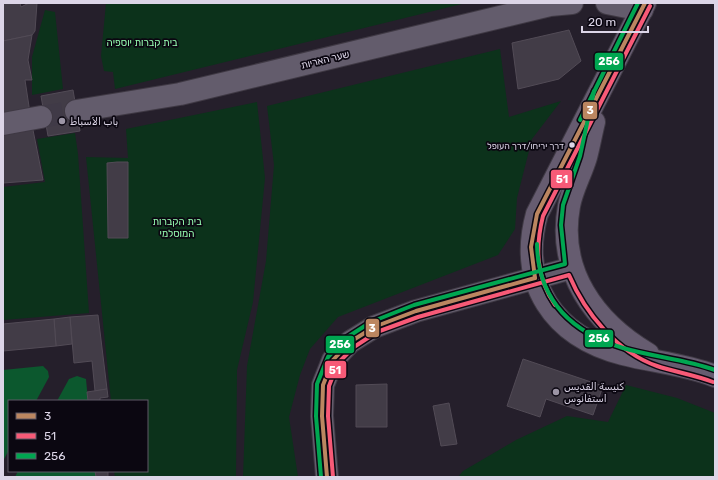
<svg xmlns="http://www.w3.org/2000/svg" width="718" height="480" font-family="Rubik,Cairo,Heebo,sans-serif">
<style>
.green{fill:#0c321b}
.forest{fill:#0c582e}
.building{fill:#423c47;stroke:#524b56}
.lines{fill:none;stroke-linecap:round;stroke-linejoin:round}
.minor-tunnel{stroke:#403a47;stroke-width:22;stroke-dasharray:22 11;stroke-linecap:butt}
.minor-casing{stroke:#3f3944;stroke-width:24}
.major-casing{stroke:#3f3944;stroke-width:24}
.minor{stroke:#635c6c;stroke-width:22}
.major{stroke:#665c70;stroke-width:22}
.bus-1-casing{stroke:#0b0711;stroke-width:7}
.bus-2-casing{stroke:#0b0711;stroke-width:7}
.bus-3-casing{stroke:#0b0711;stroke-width:7}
.bus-1{stroke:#bb8660;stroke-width:4}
.bus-2{stroke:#f75a77;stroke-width:4}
.bus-3{stroke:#00a651;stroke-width:4}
.poi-dot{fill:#9c95a5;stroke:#0b0711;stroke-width:1.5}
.bus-dot{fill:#dcd5e7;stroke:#0b0711;stroke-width:1.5}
.labels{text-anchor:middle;stroke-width:3.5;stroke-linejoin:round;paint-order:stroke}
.bus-label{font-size:9px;fill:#dcd5e7;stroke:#0b0711;text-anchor:end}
.park-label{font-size:10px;fill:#96fdb1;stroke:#0b0711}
.street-label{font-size:10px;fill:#dcd5e7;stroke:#0b0711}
.poi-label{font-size:10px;fill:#dcd5e7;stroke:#0b0711;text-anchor:start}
.line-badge{stroke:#0b0711;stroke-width:1.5}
.badge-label{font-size:11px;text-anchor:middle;font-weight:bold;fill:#fff}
</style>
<rect width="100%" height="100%" fill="#251f2b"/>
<g class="green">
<path d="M106 3H466L115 89 113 72 104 71 101 56Z"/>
<path d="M45 10 55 12 63 89 32 95V57Z"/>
<path d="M500 49 509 117 561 101 532 139 517 198 515 229 498 255 338 317 310 349 300 375 289 417 298 477H243L247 366 266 261 274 165 267 106Z"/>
<path d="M257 102 265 178 253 302 237 370 236 477H115L114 471H147V401H111L86 157 128 158 126 129Z"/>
<path d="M75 133 78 154 89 313 3 320V187L45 182 37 139Z"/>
<path d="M626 385 677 398 715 413V477H458L463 471 516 440 567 416 608 422Z"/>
</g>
<g class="forest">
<path d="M43 366 48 371 49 377 36 401H9V450L3 461V370Z"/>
<path d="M77 376 86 379 88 401H57L69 379Z"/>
<path d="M18 471H95L96 477H15Z"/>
</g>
<g class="building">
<path d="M3 3H20L21 7 29 3H37L35 31 32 35 3 41Z"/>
<path d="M569 30 581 61 559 79 518 89 512 43Z"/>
<path d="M32 35 28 60 32 80H25L30 113 3 117V41Z"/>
<path d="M73 90 80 131 48 136 41 96Z"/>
<path d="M32 125 43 180 3 183V131Z"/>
<path d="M117 162H128V238H108L107 163Z"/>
<path d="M98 315 107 389 95 391 92 361 74 363 70 317Z"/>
<path d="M70 317 72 344 56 346 54 319Z"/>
<path d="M54 319 56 346 3 351V324Z"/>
<path d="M523 359 603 386 593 415 546 399 540 417 507 406Z"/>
<path d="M387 384V427H356V385Z"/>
<path d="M107 389 108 397 100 398V401H88L87 392Z"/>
<path d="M449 403 457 444 441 446 433 406Z"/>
<path d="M95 471H108V477H96Z"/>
</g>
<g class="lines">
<path class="minor-tunnel" d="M41 117 76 111"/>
<g class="minor-casing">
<g id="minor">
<path d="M607 3 642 10"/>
<path d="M76 111 180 94 550 5 572 3"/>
<path d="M3 124 41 117"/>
<path d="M327 477 322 416 323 385 333 360 350 342 374 327 416 311 572 268"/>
</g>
</g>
<g class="major-casing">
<g id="major">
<path d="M645 3 537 214C518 283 553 336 623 354 654 362 684 364 715 376"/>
<path d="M594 122C591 134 589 146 586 157 581 174 572 189 569 206 557 271 594 322 648 354"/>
</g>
</g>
<use href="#minor" class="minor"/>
<use href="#major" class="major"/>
<g class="bus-1-casing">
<g id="bus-1">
<path d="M535 278 531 247 537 214 645 3"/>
<path d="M327 477 322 416 323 385 333 360 350 342 374 327 416 311 535 278"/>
</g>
</g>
<g class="bus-2-casing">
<g id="bus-2">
<path d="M555 305C536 277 535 248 543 216L650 6"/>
<path d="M333 477 328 416 329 386 338 363 354 347 377 332 418 317 569 275C585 313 617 352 657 366 675 372 695 375 713 382"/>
</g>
</g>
<g class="bus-3-casing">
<g id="bus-3">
<path d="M580 120 638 3"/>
<path d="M537 244C538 300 571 332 623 348 653 357 685 359 715 370"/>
<path d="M321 477 316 416 317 384 328 357 346 338 371 322 414 305 565 264 561 225 563 205 580 156 594 91"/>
</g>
</g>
<use href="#bus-1" class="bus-1"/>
<use href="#bus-2" class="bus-2"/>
<use href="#bus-3" class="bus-3"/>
</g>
<g class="poi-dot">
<circle cx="62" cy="121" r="4"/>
<circle cx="556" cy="392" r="4"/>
</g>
<circle class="bus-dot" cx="572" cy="145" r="3.5"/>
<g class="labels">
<g class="bus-label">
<text x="564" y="149">דרך יריחו/דרך העופל</text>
</g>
<g class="park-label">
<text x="142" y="46">בית קברות יוספיה</text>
<text x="177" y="225">בית הקברות<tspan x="177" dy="12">המוסלמי</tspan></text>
</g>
<g class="street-label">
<text transform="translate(325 59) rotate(-14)" y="4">שער האריות</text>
</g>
<g class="poi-label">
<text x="70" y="125">باب الأسباط</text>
<text x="564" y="390">كنيسة القديس<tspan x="564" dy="12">استفانوس</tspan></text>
</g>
</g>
<g class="line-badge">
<rect x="594" y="52" width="30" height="19" rx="4" fill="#00a651"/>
<rect x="582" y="101" width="16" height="19" rx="4" fill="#bb8660"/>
<rect x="550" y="169" width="23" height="20" rx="4" fill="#f75a77"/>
<rect x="365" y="318" width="15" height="20" rx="4" fill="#bb8660"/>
<rect x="584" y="329" width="30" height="19" rx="4" fill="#00a651"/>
<rect x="325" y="335" width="30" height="19" rx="4" fill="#00a651"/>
<rect x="324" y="360" width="23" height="19" rx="4" fill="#f75a77"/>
</g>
<g class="badge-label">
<text x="609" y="65">256</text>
<text x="590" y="114">3</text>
<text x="562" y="183">51</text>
<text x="372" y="332">3</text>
<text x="599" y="342">256</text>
<text x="340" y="348">256</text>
<text x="335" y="374">51</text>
</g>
<rect width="718" height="480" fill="none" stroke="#dcd5e7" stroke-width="8"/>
<rect x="8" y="400" width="140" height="72" fill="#0b0711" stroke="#5f5967"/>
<rect x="16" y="413" width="20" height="6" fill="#bb8660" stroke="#5f5967"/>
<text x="44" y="420" font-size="12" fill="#dcd5e7">3</text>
<rect x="16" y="433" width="20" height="6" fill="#f75a77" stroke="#5f5967"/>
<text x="44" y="440" font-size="12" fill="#dcd5e7">51</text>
<rect x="16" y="453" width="20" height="6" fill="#00a651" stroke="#5f5967"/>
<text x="44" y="460" font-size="12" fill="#dcd5e7">256</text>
<path d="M582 26v6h66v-6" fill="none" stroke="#dcd5e7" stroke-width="2"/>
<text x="588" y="26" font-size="12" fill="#dcd5e7" stroke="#0b0711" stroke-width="3" paint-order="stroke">20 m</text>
</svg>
